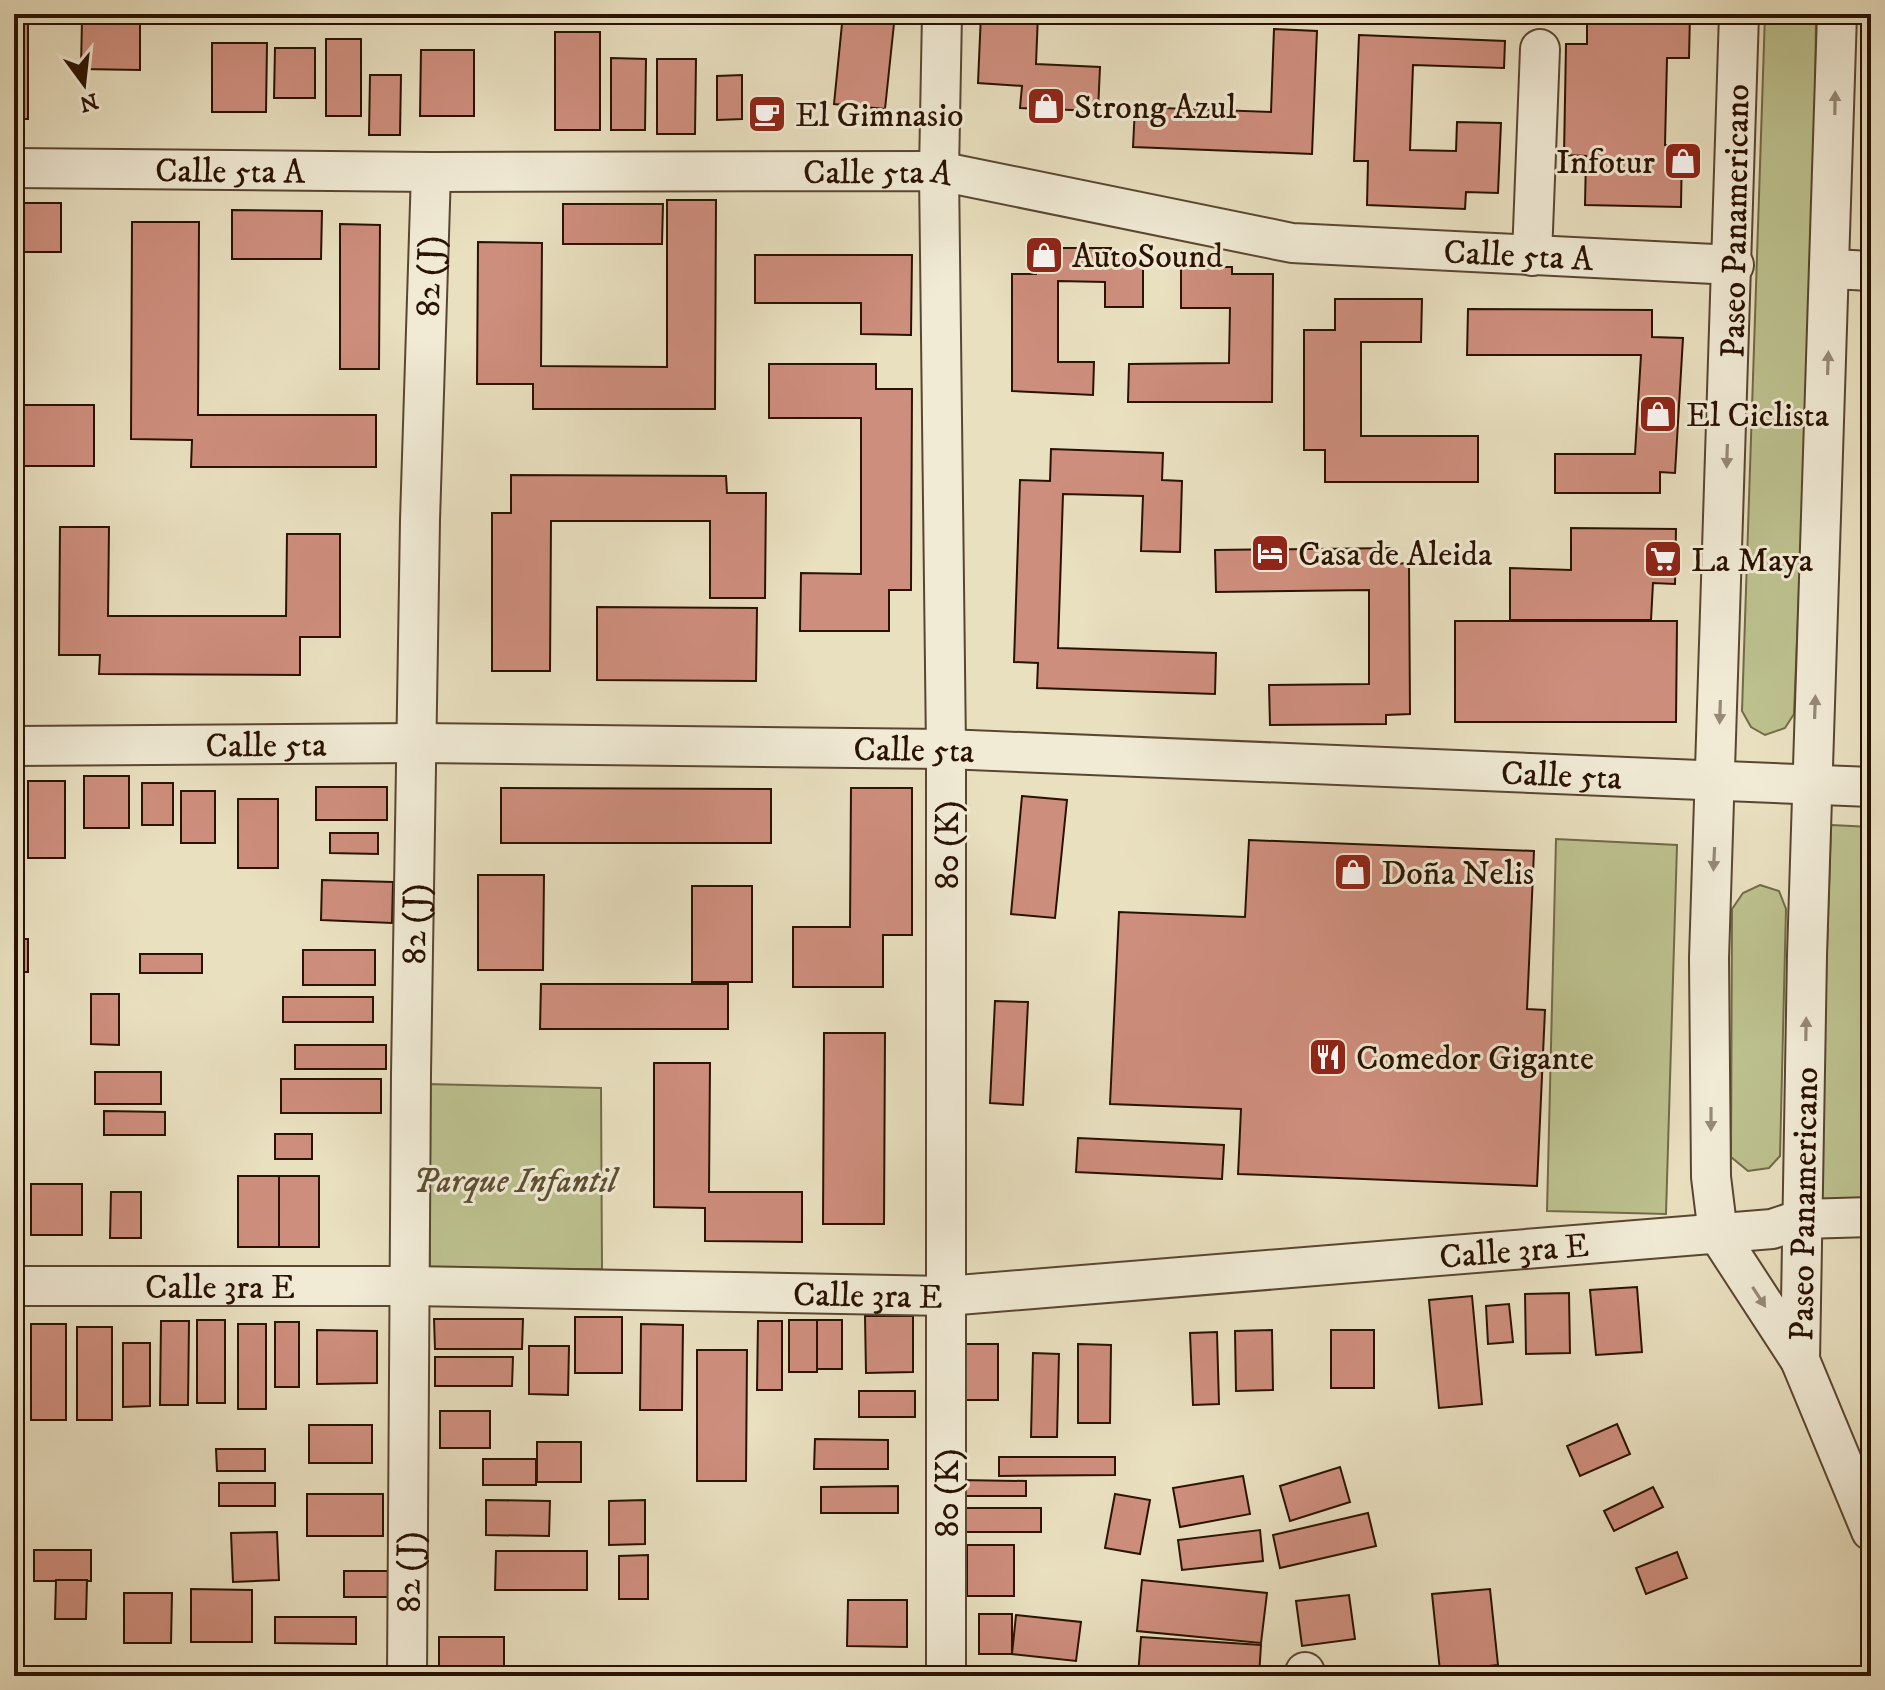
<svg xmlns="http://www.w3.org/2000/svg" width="1885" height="1690" font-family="'IM FELL DW Pica',serif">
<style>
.green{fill:#bcc18e;stroke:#736a47;stroke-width:2}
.building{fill:#ce8e7d;stroke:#2a1200;stroke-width:2}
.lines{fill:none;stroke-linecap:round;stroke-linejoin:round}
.minor-casing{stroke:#5a4630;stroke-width:42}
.minor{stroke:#f1ebd6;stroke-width:38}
.oneway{fill:#978976}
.labels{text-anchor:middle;stroke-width:6;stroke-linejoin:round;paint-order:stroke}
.poi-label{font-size:34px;fill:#2a1200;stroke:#f1ebd6;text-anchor:start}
.street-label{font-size:34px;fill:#2a1200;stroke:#f1ebd6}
.park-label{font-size:34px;font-style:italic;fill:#5d4f32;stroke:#f1ebd6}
</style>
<rect width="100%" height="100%" fill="#e9e0c0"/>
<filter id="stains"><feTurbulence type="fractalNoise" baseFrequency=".0025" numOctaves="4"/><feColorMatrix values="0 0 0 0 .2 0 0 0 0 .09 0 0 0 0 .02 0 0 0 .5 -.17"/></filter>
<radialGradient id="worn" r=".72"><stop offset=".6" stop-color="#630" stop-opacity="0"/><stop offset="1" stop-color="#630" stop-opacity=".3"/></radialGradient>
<g class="green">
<path d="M1765 14H1816L1814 224 1794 714 1785 728 1765 735 1751 727 1742 711Z"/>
<path d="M1831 825 1871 827V1198L1819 1200Z"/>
<path d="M1556 839 1677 845 1666 1214 1547 1211Z"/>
<path d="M1760 885 1779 891 1786 909 1780 1156 1769 1168 1748 1171 1731 1157 1732 909 1743 893Z"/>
<path d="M427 1084 601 1088 602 1269 430 1271Z"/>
</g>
<g class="building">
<path d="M843 14H895L885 109 834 104Z"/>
<path d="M981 14H1038L1036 64 1100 67 1098 111 1020 108 1022 86 978 83Z"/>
<path d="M1587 14H1690L1689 58H1667L1665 145 1682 146 1681 207 1585 205 1586 156 1564 155 1566 44H1587Z"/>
<rect x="14" y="15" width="14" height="104"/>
<path d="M82 19 140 20V70L81 69Z"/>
<path d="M1274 29 1317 31 1312 154 1133 147 1135 107 1271 112Z"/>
<rect x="555" y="32" width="45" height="98"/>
<path d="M1359 35 1505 41 1504 68 1413 65 1410 150 1456 151 1457 122 1501 123 1498 193 1466 192 1465 209 1367 205 1368 161H1354Z"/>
<rect x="326" y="39" width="35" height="77"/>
<path d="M212 43H267L266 112H212Z"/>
<path d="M275 48H315V98H274Z"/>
<path d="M421 50H474V116H420Z"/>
<path d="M611 58 646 59 645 130H611Z"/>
<path d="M657 59H696L695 134H657Z"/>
<path d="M370 75H401L400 135H369Z"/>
<path d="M742 75V119L717 120V76Z"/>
<path d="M667 200H716L715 409H533V384H477L478 242 542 243 541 366 667 367Z"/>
<rect x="14" y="203" width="47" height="49"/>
<path d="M563 204H663L662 244H563Z"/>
<path d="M232 210 322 211 321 259H232Z"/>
<path d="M132 222H199L198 415H376V467H191L192 440 131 439Z"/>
<path d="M340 224 380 225 379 369H340Z"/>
<path d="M1036 248H1111L1110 253H1143V307H1105V282L1058 281V362H1094L1093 395 1012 391V274H1036Z"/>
<path d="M755 255H912L911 335 861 334V303H755Z"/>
<path d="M1181 267H1232V274H1273L1272 402H1128L1129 364 1229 363 1230 308H1181Z"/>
<path d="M1335 299H1422L1421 342H1361V436H1478V482H1325V450H1304V330H1335Z"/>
<path d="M1468 309 1652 310V337L1683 338 1675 473 1660 472V493H1555V454H1635L1641 355H1467Z"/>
<path d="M769 364H876V389H912L911 590H889V631H800L801 573 861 574V418H769Z"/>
<rect x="14" y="405" width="80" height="61"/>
<path d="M1051 449 1163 453 1162 480 1182 481 1180 552 1141 551 1143 496 1063 494 1058 648 1216 653 1215 694 1037 688 1038 663 1014 662 1020 480 1050 481Z"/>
<path d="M511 475 726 476 727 493H766L765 598H710V521H551L550 671H492V513H511Z"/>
<path d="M60 527H109L108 616H286L287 534H340V637H300V675L99 674 100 655H59Z"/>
<path d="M1571 528 1676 529 1675 584 1653 583 1651 620H1510V568L1571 570Z"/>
<path d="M1393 548V564L1409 563 1410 714 1386 715V724L1270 725 1269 685 1369 684V590L1216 592 1215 550Z"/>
<path d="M597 607 757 608 756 681 597 680Z"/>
<path d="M1455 621H1677L1676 722H1455Z"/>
<rect x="84" y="776" width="45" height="52"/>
<rect x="28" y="781" width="37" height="77"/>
<rect x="142" y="783" width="31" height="42"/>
<rect x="316" y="787" width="71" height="33"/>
<path d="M501 788 771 789V843H501Z"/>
<path d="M851 788H912V935H883V987H793V927H850Z"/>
<rect x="181" y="791" width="34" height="52"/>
<path d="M1022 796 1067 800 1055 918 1011 914Z"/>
<rect x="238" y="799" width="40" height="69"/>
<path d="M330 833H378V854L330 853Z"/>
<path d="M1249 840 1534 851 1527 1009 1545 1010 1537 1186 1238 1174 1241 1109 1110 1104 1119 912 1245 917Z"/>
<path d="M478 875H544L543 970H478Z"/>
<path d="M322 880 393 882 392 923 321 920Z"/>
<rect x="692" y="886" width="60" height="96"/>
<rect x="14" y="939" width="14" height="33"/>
<rect x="303" y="950" width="72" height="35"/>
<rect x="140" y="954" width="62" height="19"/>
<path d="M541 984H728V1029H540Z"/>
<path d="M91 994H119V1045L91 1044Z"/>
<rect x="283" y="997" width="90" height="25"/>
<path d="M995 1001 1028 1002 1023 1105 990 1103Z"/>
<path d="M824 1033H885L884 1224H823Z"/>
<rect x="295" y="1045" width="91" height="24"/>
<path d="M654 1063H710L709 1192H802V1242L705 1241V1208L654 1207Z"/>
<rect x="95" y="1072" width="66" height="32"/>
<rect x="281" y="1079" width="100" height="34"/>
<path d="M104 1111 165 1112V1135H104Z"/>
<rect x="275" y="1134" width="37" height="25"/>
<path d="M1078 1138 1224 1145 1222 1179 1076 1172Z"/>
<rect x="238" y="1176" width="41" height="71"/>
<rect x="279" y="1176" width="40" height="71"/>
<rect x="31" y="1184" width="51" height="51"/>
<path d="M111 1192H141V1238H110Z"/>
<path d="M1637 1287 1642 1352 1596 1355 1590 1290Z"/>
<path d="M1569 1293 1570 1353 1526 1354 1525 1294Z"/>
<path d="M1472 1296 1482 1404 1439 1408 1429 1300Z"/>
<path d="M1509 1304 1513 1342 1488 1344 1486 1306Z"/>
<path d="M865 1316H913V1372L866 1373Z"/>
<rect x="575" y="1317" width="47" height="56"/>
<path d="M434 1319H523L522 1349H435Z"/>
<rect x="197" y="1320" width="28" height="83"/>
<rect x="789" y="1320" width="28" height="52"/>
<rect x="817" y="1320" width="25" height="49"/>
<path d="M161 1321H189L188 1405H160Z"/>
<path d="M758 1321H782V1390H757Z"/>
<rect x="275" y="1322" width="24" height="65"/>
<rect x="31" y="1324" width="35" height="96"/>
<rect x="238" y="1324" width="28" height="85"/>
<path d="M641 1324 683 1325 682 1410H640Z"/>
<rect x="77" y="1327" width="35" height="93"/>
<path d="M317 1330 377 1331V1383L317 1384Z"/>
<path d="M1272 1330 1273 1390 1236 1391 1235 1331Z"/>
<rect x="1331" y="1330" width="43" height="58"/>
<path d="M1217 1332 1219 1404 1193 1405 1190 1333Z"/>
<path d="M123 1343H150V1406L123 1407Z"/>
<rect x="963" y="1344" width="35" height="56"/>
<path d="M1078 1344 1111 1345 1110 1423H1078Z"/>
<path d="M529 1346H569L568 1395 529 1394Z"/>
<path d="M697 1350H747L746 1481H697Z"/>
<path d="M1033 1353 1059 1354 1057 1437H1031Z"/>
<path d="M435 1357H513L512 1386H435Z"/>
<rect x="859" y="1391" width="56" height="26"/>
<rect x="440" y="1411" width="50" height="37"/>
<path d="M1617 1424 1630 1454 1580 1476 1567 1446Z"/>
<rect x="309" y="1425" width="63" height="38"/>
<path d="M815 1439 888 1440V1469H814Z"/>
<rect x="537" y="1442" width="44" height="40"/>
<path d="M216 1449H265V1471H217Z"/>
<path d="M999 1457H1115V1475L999 1476Z"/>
<rect x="483" y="1459" width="53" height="26"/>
<path d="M1340 1467 1350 1502 1290 1521 1280 1486Z"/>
<path d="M1243 1476 1250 1514 1180 1527 1173 1488Z"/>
<path d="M959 1480 1026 1481V1496H959Z"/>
<rect x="219" y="1483" width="56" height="23"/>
<path d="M898 1486V1513H821V1487Z"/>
<path d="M1653 1487 1663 1507 1614 1531 1604 1511Z"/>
<rect x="307" y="1494" width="76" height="42"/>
<path d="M1115 1494 1150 1500 1140 1554 1105 1548Z"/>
<path d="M486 1500 550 1501 549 1536 486 1535Z"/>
<path d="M645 1500V1544L609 1545V1501Z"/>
<rect x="961" y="1508" width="80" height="24"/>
<path d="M1368 1513 1376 1546 1280 1568 1273 1535Z"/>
<path d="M1260 1530 1263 1561 1182 1570 1178 1540Z"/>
<path d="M277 1532 279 1580 233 1582 231 1533Z"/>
<rect x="967" y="1545" width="47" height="51"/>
<rect x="34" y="1550" width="57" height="31"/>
<path d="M496 1551H587V1590H495Z"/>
<path d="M1677 1552 1687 1578 1646 1594 1636 1568Z"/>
<path d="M648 1555V1599H619V1556Z"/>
<rect x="344" y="1571" width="45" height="26"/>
<path d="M56 1580H87L86 1619H55Z"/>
<path d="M1142 1580 1267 1593 1261 1643 1137 1631Z"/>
<path d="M191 1589 252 1590V1642H191Z"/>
<path d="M1490 1589 1498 1665 1440 1671 1432 1594Z"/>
<path d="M124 1593H172L171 1643H124Z"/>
<path d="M1349 1595 1355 1639 1302 1646 1296 1601Z"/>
<path d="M848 1600H907V1647L847 1646Z"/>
<rect x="979" y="1614" width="33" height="40"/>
<path d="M1016 1615 1081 1622 1076 1661 1012 1654Z"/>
<path d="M275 1617H356V1644L275 1643Z"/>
<rect x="439" y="1637" width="65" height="31"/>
<path d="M1141 1637 1261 1645 1259 1676H1138Z"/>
<rect x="984" y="1672" width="45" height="4"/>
</g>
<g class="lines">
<g class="minor-casing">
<g id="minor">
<path d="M942 14 939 171 946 749V1676"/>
<path d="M1739 14 1709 958 1711 1177 1718 1234 1800 1360 1871 1531"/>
<path id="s1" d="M14 168 431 172 939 171 1292 243 1734 265"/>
<path d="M1532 256 1540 49"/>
<path d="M1832 269 1871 271"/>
<path id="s2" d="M14 746 418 743 946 749 1871 787"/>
<path id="s3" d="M14 1286H410L946 1296 1772 1229 1802 1219 1871 1217"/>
<path id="s4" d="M1800 1360 1807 955 1837 14"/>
<path d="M1305 1672V1676"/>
<path id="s5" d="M407 1676 411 1074 420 520 431 172"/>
</g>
</g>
<use href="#minor" class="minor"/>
</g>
<defs><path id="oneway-solid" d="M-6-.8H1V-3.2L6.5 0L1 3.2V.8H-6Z" transform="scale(2)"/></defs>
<g class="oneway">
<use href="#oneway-solid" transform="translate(1835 103) rotate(-89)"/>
<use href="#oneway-solid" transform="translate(1828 363) rotate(-88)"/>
<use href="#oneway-solid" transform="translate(1727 456) rotate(92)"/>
<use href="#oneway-solid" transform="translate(1815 707) rotate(-88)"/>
<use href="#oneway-solid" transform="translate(1720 712) rotate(92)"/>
<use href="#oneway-solid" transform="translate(1714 859) rotate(93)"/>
<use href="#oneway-solid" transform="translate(1806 1029) rotate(-89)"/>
<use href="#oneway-solid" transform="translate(1711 1119) rotate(90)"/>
<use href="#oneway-solid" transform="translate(1759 1297) rotate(57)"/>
</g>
<defs>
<g id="shop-square" transform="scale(2)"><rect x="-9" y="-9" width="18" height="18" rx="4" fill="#8f2418" stroke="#f1ebd6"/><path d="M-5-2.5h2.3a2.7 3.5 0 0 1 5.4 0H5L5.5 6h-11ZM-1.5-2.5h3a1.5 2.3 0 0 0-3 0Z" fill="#fff"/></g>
<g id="cafe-square" transform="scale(2)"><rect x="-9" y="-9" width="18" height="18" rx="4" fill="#8f2418" stroke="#f1ebd6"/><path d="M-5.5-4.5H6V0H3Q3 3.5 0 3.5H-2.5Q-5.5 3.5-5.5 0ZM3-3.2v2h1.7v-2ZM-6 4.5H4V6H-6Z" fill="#fff"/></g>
<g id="hotel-square" transform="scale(2)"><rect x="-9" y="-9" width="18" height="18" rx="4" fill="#8f2418" stroke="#f1ebd6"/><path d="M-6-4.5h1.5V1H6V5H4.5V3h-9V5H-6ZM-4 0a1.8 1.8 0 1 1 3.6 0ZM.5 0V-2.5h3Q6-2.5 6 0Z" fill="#fff"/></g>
<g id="supermarket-square" transform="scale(2)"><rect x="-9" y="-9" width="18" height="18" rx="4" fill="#8f2418" stroke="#f1ebd6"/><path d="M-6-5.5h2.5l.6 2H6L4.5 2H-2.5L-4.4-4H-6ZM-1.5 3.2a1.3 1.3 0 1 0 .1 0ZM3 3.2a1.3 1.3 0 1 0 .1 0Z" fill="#fff"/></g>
<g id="restaurant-square" transform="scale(2)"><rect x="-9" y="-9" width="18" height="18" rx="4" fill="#8f2418" stroke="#f1ebd6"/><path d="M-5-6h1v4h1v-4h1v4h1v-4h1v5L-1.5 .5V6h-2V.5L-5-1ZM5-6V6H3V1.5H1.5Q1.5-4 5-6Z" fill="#fff"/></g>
</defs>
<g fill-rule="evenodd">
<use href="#shop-square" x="1046" y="106"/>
<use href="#cafe-square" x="767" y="114"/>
<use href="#shop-square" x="1683" y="161"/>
<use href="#shop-square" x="1044" y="255"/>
<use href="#shop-square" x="1658" y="414"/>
<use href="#hotel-square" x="1270" y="553"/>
<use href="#supermarket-square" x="1663" y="559"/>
<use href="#shop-square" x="1353" y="872"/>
<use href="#restaurant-square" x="1328" y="1057"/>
</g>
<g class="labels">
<g class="poi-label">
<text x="1074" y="118">Strong Azul</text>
<text x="795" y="126">El Gimnasio</text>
<text x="1655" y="173" text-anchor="end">Infotur</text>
<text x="1072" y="267">AutoSound</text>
<text x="1686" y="426">El Ciclista</text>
<text x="1298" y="565">Casa de Aleida</text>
<text x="1691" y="571">La Maya</text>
<text x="1381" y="884">Doña Nelis</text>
<text x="1356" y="1069">Comedor Gigante</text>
</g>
<g class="street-label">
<text dy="12" stroke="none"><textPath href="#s1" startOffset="216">Calle 5ta A</textPath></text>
<text dy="12" stroke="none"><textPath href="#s1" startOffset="864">Calle 5ta A</textPath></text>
<text transform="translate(1734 221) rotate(-89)" y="12">Paseo Panamericano</text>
<text dy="12" stroke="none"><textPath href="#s1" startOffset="1512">Calle 5ta A</textPath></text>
<text dy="12" stroke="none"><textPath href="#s5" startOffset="1400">82 (J)</textPath></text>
<text dy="12" stroke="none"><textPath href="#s2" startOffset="252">Calle 5ta</textPath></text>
<text dy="12" stroke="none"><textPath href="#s2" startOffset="900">Calle 5ta</textPath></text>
<text dy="12" stroke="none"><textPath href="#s2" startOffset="1548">Calle 5ta</textPath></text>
<text transform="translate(946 845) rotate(-90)" y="12">80 (K)</text>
<text dy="12" stroke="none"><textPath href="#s5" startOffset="752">82 (J)</textPath></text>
<text dy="12" stroke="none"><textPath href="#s4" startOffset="156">Paseo Panamericano</textPath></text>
<text dy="12" stroke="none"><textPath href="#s3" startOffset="1502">Calle 3ra E</textPath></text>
<text dy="12" stroke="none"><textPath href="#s3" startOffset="206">Calle 3ra E</textPath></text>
<text dy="12" stroke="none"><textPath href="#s3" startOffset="854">Calle 3ra E</textPath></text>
<text transform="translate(946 1493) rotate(-90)" y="12">80 (K)</text>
<text dy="12" stroke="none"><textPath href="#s5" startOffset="104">82 (J)</textPath></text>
</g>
<g class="park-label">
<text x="515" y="1192">Parque Infantil</text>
</g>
</g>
<rect width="1885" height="1690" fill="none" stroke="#e9e0c0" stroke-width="48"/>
<rect x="16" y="16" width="1853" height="1658" fill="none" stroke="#2a1200" stroke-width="4"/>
<rect x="24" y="24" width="1837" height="1642" fill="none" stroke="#2a1200" stroke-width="2"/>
<g transform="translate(84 84) rotate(165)" stroke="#f1ebd6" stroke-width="6" paint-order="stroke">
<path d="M0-6L14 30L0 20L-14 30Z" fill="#2a1200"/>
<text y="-12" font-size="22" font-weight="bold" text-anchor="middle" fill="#2a1200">N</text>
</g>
<rect width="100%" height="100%" filter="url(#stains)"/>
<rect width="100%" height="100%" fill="url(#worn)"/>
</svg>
